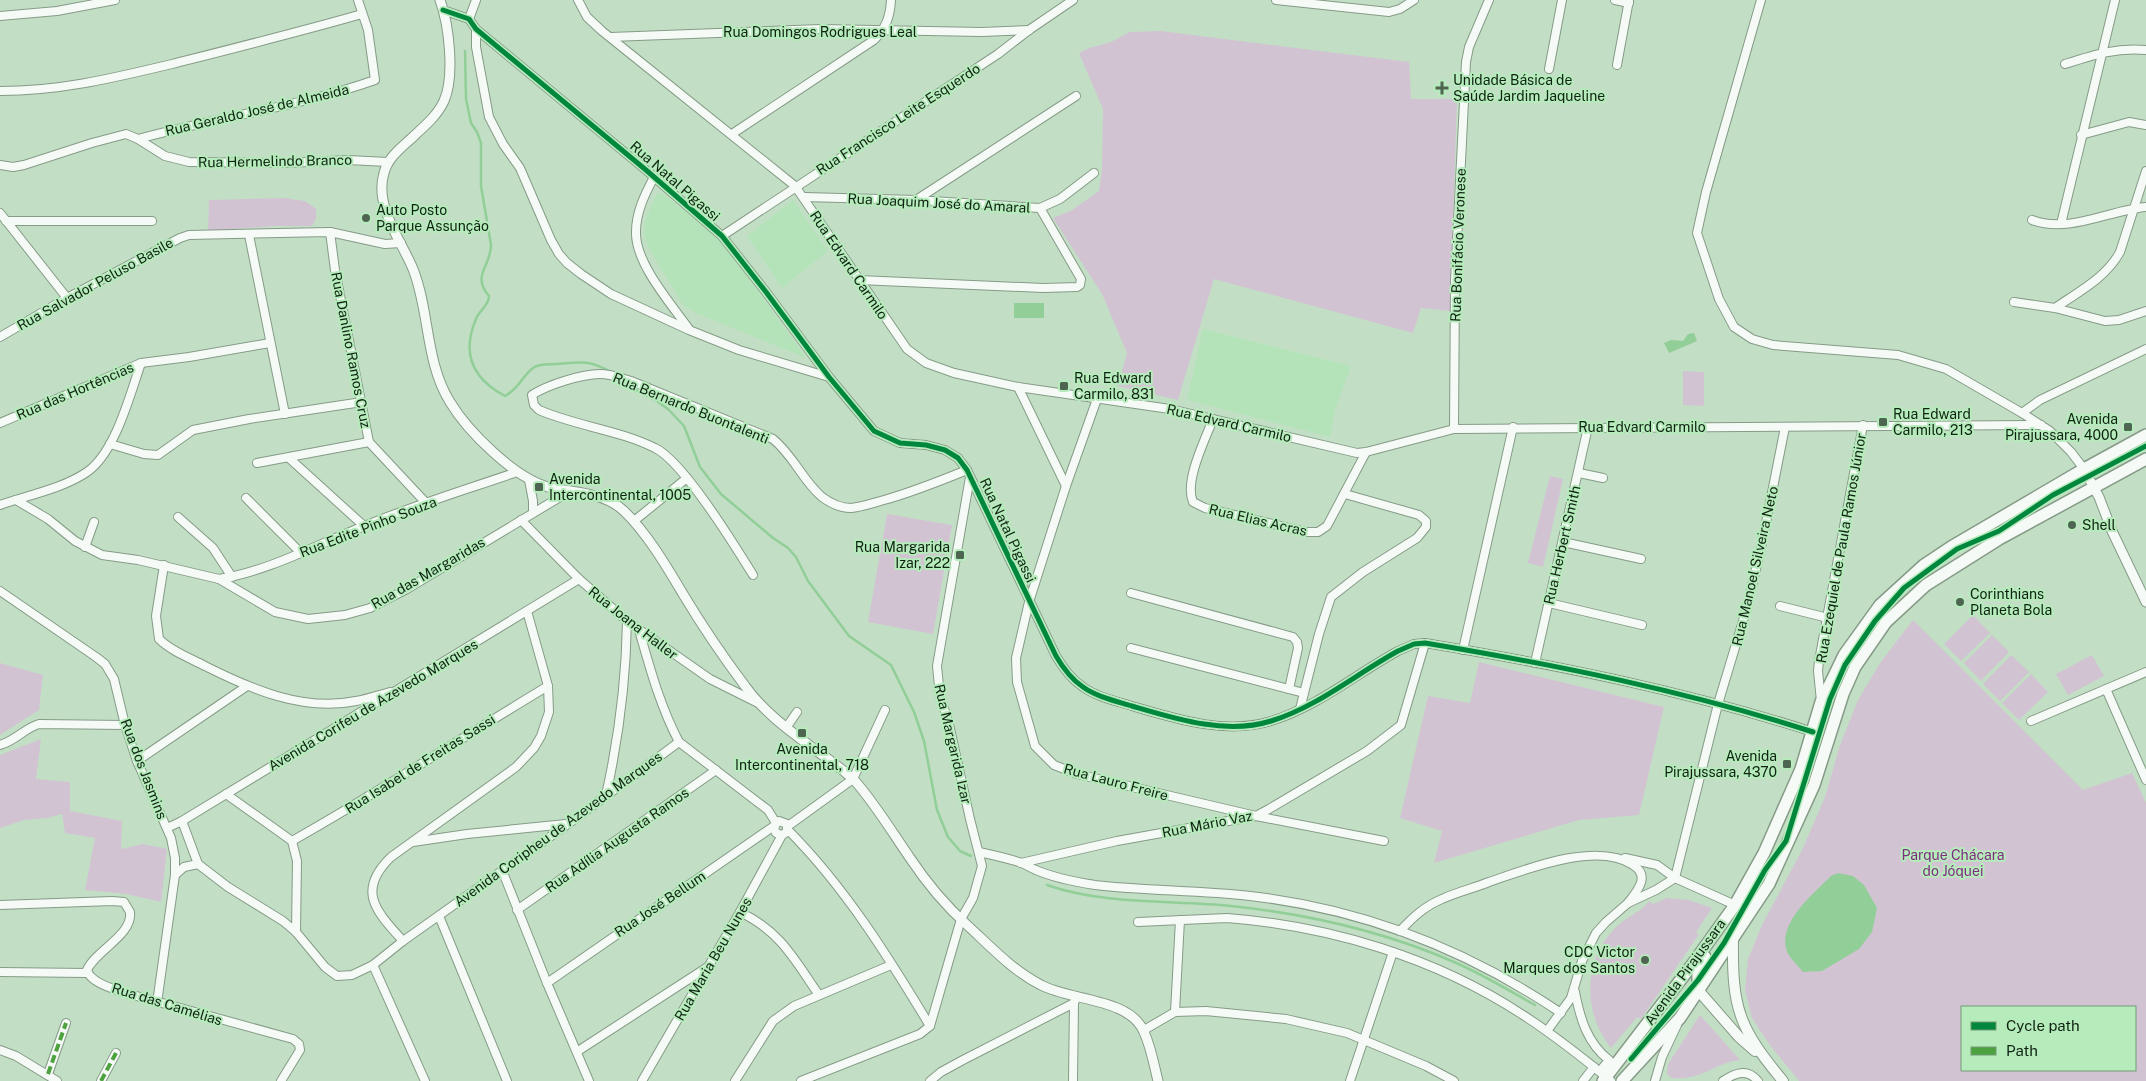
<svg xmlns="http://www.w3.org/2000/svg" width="2146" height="1081" font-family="'Public Sans',sans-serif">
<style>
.built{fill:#b5e3b9}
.green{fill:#d2c3d3;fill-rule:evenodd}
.water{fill:#91ce98}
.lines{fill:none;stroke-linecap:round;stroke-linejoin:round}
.stream{stroke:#91ce98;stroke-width:2.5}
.minor-casing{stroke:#859b87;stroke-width:10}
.tertiary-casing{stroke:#859b87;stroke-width:11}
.secondary-casing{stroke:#859b87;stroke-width:12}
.primary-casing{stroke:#859b87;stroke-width:14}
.minor{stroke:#f6faf6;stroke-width:8}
.tertiary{stroke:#f6faf6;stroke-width:9}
.secondary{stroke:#f6faf6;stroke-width:10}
.primary{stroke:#f6faf6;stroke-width:11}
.quiet{stroke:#4da23f;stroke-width:4;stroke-dasharray:8 4;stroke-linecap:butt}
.cycleway-casing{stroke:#b6ebbb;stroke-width:8}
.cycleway{stroke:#00873e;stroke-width:5}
.poi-dot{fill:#4e6551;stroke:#b6ebbb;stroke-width:2}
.labels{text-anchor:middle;stroke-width:4;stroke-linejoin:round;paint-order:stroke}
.street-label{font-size:14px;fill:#0f2312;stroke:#b6ebbb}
.poi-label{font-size:14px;fill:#0f2312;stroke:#b6ebbb;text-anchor:start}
.park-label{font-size:14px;fill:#7e2e7f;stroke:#b6ebbb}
</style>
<rect width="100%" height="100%" fill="#c2dfc5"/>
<g class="built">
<path d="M657 194H663L714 234 727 248 806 358 696 313 683 305 648 247 644 233 646 217Z"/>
<path d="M793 200 828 251 782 288 747 236Z"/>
<path d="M1203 329 1351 366 1335 410 1330 437 1187 400Z"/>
</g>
<g class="green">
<path d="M1161 31 1409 62 1411 99H1457L1450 311 1421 308 1413 333 1214 279 1178 400 1118 386 1127 353 1102 294 1053 218 1072 210 1099 191 1102 170 1103 109 1079 53 1089 48 1111 42 1130 32Z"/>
<path d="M284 198 305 201 316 209V219L312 226H274L208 231 209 200Z"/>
<path d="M1683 371 1704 372V406L1683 405Z"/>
<path d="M1550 476 1563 479 1543 567 1528 563Z"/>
<path d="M887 514 952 525 933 634 868 622Z"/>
<path d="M1973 615 1990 633 1961 661 1944 644Z"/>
<path d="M1913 620 2083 790 2132 773 2146 803V1081H1799L1769 1044 1752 1018 1745 990 1748 959 1762 925 1802 850 1825 797 1840 745 1858 700 1880 663ZM1962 1007H2135V1070H1962Z"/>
<path d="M1992 635 2009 652 1981 681 1964 663Z"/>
<path d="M2011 655 2029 672 2000 701 1983 684Z"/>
<path d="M2092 655 2104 676 2068 695 2056 674Z"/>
<path d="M1479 662 1664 707 1639 815 1579 820 1434 863 1442 831 1400 818 1428 696 1470 703Z"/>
<path d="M0 663 43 675 39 710 0 735Z"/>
<path d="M2031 674 2048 692 2019 720 2002 703Z"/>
<path d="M41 739 36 779 70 782V811L122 821 121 849 143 844 167 849 161 902 126 894 85 890 95 838 65 833 62 814 47 818 24 820 0 828V755Z"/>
<path d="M1667 898 1689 900 1712 908 1696 932 1699 934 1641 1019 1637 1017 1611 1048C1582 1012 1583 960 1616 927 1626 917 1640 913 1649 901L1653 904Z"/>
<path d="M1689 985V991L1684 999 1636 1057 1629 1061Z"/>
<path d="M1700 1015 1740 1060C1716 1062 1702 1081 1672 1078L1667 1074 1668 1064Z"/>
</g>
<g class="water">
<rect x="1014" y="303" width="30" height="15"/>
<path d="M1694 333 1697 341 1669 353 1664 343 1671 340 1683 341 1688 334Z"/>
<path d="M1838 873 1853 876 1864 885 1877 908 1872 932 1859 949 1822 971 1803 972C1799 967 1794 962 1790 957 1771 928 1813 894 1831 876Z"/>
</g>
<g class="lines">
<g class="stream">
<path d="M465 51 466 99 471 123 477 132 481 143V186L491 245C491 267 471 275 489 296 489 306 479 310 476 319 461 354 473 379 505 396 521 387 521 377 533 368 540 363 548 365 556 364 583 362 588 359 613 373"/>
<path d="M630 387 657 401 669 410 684 426 700 467 721 494 773 538 788 548 796 557 808 581 849 636 891 665 914 712 924 741 937 810 948 837 960 851 971 856"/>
<path d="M1047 885C1104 905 1170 900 1231 906 1308 914 1383 931 1454 962 1482 974 1508 990 1535 1005"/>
</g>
<g class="minor-casing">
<g id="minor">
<path d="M578 0 587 17 602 31 795 186 907 349 926 363 954 373 1018 387 1170 409 1357 453 1366 452 1454 429 2041 425"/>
<path d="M1276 0 1389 12 1400 9 1414 0"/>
<path d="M1615 0 1629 3"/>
<path d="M1761 0 1706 192 1697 233 1719 299 1734 327 1752 339 1773 345 1898 355 1946 369 2022 413 2050 431 2071 452 2084 469"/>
<path d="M443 10 469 19 476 29 646 170 722 236 766 292 829 377 874 431 900 443 926 445 945 450 958 458 967 470 1056 656C1063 668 1071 679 1083 687 1097 697 1116 701 1132 706 1176 719 1226 735 1271 721 1317 707 1356 674 1398 651L1414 644 1425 643C1557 665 1686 691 1813 732"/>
<path d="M0 16 57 11 115 0"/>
<path d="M469 19 476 0"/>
<path d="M476 29V47L489 117 503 144 520 168 551 240 559 254 567 263 581 274 611 294 689 330 739 350 829 377"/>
<path d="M611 37 820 29 982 32 1029 30"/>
<path d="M2065 64C2093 55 2117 47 2146 50"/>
<path d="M1617 65 1629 0"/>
<path d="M1549 69 1562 0"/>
<path d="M0 91C61 91 113 78 172 64 235 48 299 32 362 14"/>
<path d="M732 134 874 40C886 28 890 17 891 0"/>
<path d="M2081 135 2129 122 2146 125"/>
<path d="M138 139C217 117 299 107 375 80L368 30 358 0"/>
<path d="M0 165 13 167 24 165 92 143 126 134 138 139 165 156 189 162 288 163 348 160 388 162"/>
<path d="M654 177C645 194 636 212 636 232 635 263 671 304 689 329"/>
<path d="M804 197 916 200 1040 208 1060 199 1094 173"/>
<path d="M916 200 1076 96"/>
<path d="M0 213 67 298"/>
<path d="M2032 220C2068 234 2110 210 2146 207"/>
<path d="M6 221H152"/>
<path d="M2061 224 2115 0"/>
<path d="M330 232 335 270 369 442 427 504"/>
<path d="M249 235 285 414"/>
<path d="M722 236 998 54 1029 30 1073 0"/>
<path d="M859 280 1043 288 1077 287 1080 285 1081 279 1040 208"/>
<path d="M2014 302 2055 308 2105 321 2119 320 2146 311"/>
<path d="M2055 308C2078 292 2106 278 2120 252L2146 171"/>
<path d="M0 337 67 298 180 238 189 235 330 232 385 244 401 243"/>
<path d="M1018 387 1066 486"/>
<path d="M1097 399 1066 486 1029 602 1016 658 1017 682 1035 746 1054 765 1077 774 1256 816 1384 841"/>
<path d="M2022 413 2040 400 2146 349"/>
<path d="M1213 419C1205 440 1184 481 1193 502L1205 508 1306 532H1318L1327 526 1366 452"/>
<path d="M0 423 141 363 189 357 270 343"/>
<path d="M1454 429 1455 281 1466 62 1469 47 1489 0"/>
<path d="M110 444 144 454 158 455 193 430 249 419 362 402"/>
<path d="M289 458 364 526"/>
<path d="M257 463 369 442"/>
<path d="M1579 473 1603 478"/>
<path d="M529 480 533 501V512"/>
<path d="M246 498 301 553"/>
<path d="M16 500 48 519 75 541 102 555 138 560 219 579 275 612 308 619 345 615 370 608 407 589 570 491"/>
<path d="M0 505C28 495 62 489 87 472 115 453 130 395 141 363"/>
<path d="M178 517 213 548 232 577"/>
<path d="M521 520 579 579 627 621 710 679 758 703"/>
<path d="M634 521 687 478"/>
<path d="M1563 542 1641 559"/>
<path d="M85 547 94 522"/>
<path d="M164 565 156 616 159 639C171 651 190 658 205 666 251 689 303 712 356 701 367 699 379 695 390 692"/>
<path d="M753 575C735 546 683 461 655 448 619 430 576 426 539 410L534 405 532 395C547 385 582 374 600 374 611 374 621 378 631 381L773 439C794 456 802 480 822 497 830 503 841 508 851 508 862 507 873 503 884 500 913 492 940 481 967 470"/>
<path d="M219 579C269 571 316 545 362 527 412 506 465 490 517 472"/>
<path d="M0 591 96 657 105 664 114 679 125 725 137 761 171 838 175 858V875L157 1003"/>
<path d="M1131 593 1293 637 1297 642 1298 648 1289 689"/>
<path d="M1549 603 1642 625"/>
<path d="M1780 606 1828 618"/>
<path d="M1131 648 1304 693"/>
<path d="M1463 650 1513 427"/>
<path d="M1535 663 1588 427"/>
<path d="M2106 689 2146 780"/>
<path d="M1821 701 1818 671 1819 661 1863 425"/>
<path d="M1300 709 1319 634 1331 597 1363 572 1417 538 1426 527V521L1419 515 1345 494"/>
<path d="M2031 721 2146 672"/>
<path d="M786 728 797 712"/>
<path d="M679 742 768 810 776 823"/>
<path d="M0 745C15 741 25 728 39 724L125 725"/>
<path d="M137 761 247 686"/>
<path d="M226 794 292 841 297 861 296 932"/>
<path d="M606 795C619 737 626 681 627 621"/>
<path d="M182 821 198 864"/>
<path d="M788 826 853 779 885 710"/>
<path d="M167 828 182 821 579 579"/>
<path d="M788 830C845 887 889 958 930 1026"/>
<path d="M292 841C379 792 463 737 548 686"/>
<path d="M413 842 467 834 566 824"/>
<path d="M979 852C993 855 1006 858 1019 862 1025 864 1031 868 1036 870 1054 878 1076 882 1095 885 1146 891 1198 890 1250 896 1364 909 1466 949 1561 1013"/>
<path d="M1625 858 1657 865 1675 878 1735 905"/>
<path d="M1021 863 1117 841 1256 816 1269 809 1367 751 1401 725 1425 643"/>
<path d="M502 870 547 983 589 1081"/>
<path d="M175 875 184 867 198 864 228 887 283 921 296 932 325 967 337 976 352 975 373 965 403 941 568 824 679 742C660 706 650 668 639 630"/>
<path d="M1675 878 1718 704 1746 611 1762 543 1785 427"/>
<path d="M0 905 112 901 124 902 130 912C133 935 96 950 87 970 90 982 111 988 122 992L293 1039 299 1044 300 1050 281 1081"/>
<path d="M517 910 716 770"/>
<path d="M740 912C781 932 794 959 819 995"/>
<path d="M439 916 507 1081"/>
<path d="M1138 922 1227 918C1331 926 1436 958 1523 1015 1554 1035 1583 1058 1611 1081"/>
<path d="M1400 931C1413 917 1425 906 1442 899 1457 892 1474 888 1489 882 1527 869 1597 841 1633 865 1651 876 1637 891 1628 903"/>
<path d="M403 941C376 911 356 891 391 857L516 767 534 748 541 736 549 712 548 686 527 611"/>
<path d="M373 965 425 1081"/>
<path d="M0 972 87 973"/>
<path d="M547 983 774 826"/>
<path d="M1575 992C1580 1018 1587 1043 1609 1060L1600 1071"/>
<path d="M1175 1012 1180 920"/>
<path d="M1144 1030 1175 1012 1206 1011 1286 1019 1347 1033 1426 1066 1454 1081"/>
<path d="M1547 1031 1571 998 1582 961 1596 933 1606 922 1628 903 1656 890 1675 878"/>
<path d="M0 1050 16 1056 57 1081"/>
<path d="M578 1051 706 968"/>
<path d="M48 1074 66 1023"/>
<path d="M101 1081 116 1053"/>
<path d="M642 1081 740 912 782 835 787 832V824L779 821C774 824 773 828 776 833L782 835"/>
<path d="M735 1081 773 1021 794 1006 891 965"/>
<path d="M801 1081 920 1034 930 1026 961 919 973 898 982 866 970 819 949 724 940 696 937 666 970 477"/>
<path d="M930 1081 941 1072 963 1060 1074 1003 1076 998"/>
<path d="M1073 1081 1074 1003"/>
<path d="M1350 1081 1393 952"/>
<path d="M1583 1081 1594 1067"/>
<path d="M1655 1081 1662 1057 1677 1025"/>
<path d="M1723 1081C1735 1073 1747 1068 1758 1081"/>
</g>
</g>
<g class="tertiary-casing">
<g id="tertiary">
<path d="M440 0C449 25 455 76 444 101 438 114 427 124 416 134 404 146 388 156 384 173 374 206 401 240 413 269 430 312 425 362 450 402 468 432 515 478 548 487 574 493 604 492 624 511 647 533 667 567 683 594 701 624 724 658 745 686 765 714 793 733 821 754 832 762 845 771 855 781 876 805 892 832 910 858 926 882 946 906 967 925 990 946 1013 971 1041 985 1071 1001 1130 998 1144 1032 1151 1047 1154 1065 1158 1081"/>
<path d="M2084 469 2099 497 2112 531 2146 602"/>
</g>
</g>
<g class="secondary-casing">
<g id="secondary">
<path d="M1733 940C1732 1009 1739 1028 1783 1081"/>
<path d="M1698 990 1739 1037 1755 1051"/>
</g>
</g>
<g class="primary-casing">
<g id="primary">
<path d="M1698 990V972L1705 957"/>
<path d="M1603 1081 1692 965 1735 905 1764 853 1801 769 1821 702 1833 678 1844 655 1880 605 1924 565 1951 547 2084 469 2146 435"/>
<path d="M1622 1081 1680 1018 1769 884 1814 785 1843 694 1855 667 1886 622 1926 585 1999 539 2146 459"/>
</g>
</g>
<use href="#minor" class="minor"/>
<use href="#tertiary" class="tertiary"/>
<use href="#secondary" class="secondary"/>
<use href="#primary" class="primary"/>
<g class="quiet">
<path d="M48 1074 66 1023"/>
<path d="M101 1081 116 1053"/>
</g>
<g class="cycleway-casing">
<g id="cycleway">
<path d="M443 10 469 19 476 29 646 170 722 236 766 292 829 377 874 431 900 443 926 445 945 450 958 458 967 470 1056 656C1063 668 1071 679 1083 687 1097 697 1116 701 1132 706 1176 719 1226 735 1271 721 1317 707 1356 674 1398 651L1414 644 1425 643C1557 665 1686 691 1813 732"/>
<path d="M1631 1059 1698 980 1724 943 1765 870 1786 841 1830 699 1845 665 1875 621 1904 588 1957 549 1999 531 2053 495 2146 446"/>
</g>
</g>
<use href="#cycleway" class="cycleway"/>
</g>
<g class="poi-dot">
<path d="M1439.5 80.5h5v5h5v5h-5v5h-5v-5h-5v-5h5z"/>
<circle cx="366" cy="218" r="5"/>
<rect x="1059" y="381" width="10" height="10" rx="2.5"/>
<rect x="1878" y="417" width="10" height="10" rx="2.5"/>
<rect x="2123" y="422" width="10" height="10" rx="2.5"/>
<rect x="534" y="482" width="10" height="10" rx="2.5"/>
<circle cx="2072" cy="525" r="5"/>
<rect x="955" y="550" width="10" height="10" rx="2.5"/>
<circle cx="1960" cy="602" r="5"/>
<rect x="797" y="728" width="10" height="10" rx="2.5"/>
<rect x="1782" y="759" width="10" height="10" rx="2.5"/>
<circle cx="1645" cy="960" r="5"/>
</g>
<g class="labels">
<g class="street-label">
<text x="820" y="37">Rua Domingos Rodrigues Leal</text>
<text transform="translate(257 110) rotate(-13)" y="5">Rua Geraldo José de Almeida</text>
<text transform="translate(898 119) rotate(-33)" y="5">Rua Francisco Leite Esquerdo</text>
<text transform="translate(275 161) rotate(-1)" y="5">Rua Hermelindo Branco</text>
<text transform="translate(675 181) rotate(41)" y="5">Rua Natal Pigassi</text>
<text transform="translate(939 203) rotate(3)" y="5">Rua Joaquim José do Amaral</text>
<text transform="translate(1458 245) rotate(-88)" y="5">Rua Bonifácio Veronese</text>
<text transform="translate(849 265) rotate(56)" y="5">Rua Edvard Carmilo</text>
<text transform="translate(95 284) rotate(-29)" y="5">Rua Salvador Peluso Basile</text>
<text transform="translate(351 350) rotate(79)" y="5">Rua Danlino Ramos Cruz</text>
<text transform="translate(75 391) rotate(-23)" y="5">Rua das Hortências</text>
<text transform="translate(691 408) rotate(22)" y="5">Rua Bernardo Buontalenti</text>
<text transform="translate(1229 423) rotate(13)" y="5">Rua Edvard Carmilo</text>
<text x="1642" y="432">Rua Edvard Carmilo</text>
<text transform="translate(1258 520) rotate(13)" y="5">Rua Elias Acras</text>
<text transform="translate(368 527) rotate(-21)" y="5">Rua Edite Pinho Souza</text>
<text transform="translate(1008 530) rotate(65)" y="5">Rua Natal Pigassi</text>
<text transform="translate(1562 545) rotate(-77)" y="5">Rua Herbert Smith</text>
<text transform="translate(1841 548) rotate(-80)" y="5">Rua Ezequiel de Paula Ramos Júnior</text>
<text transform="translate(1755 566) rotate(-77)" y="5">Rua Manoel Silveira Neto</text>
<text transform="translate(428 573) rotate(-30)" y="5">Rua das Margaridas</text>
<text transform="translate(633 623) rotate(38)" y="5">Rua Joana Haller</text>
<text transform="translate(373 705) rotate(-31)" y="5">Avenida Corifeu de Azevedo Marques</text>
<text transform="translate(953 744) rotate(77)" y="5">Rua Margarida Izar</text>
<text transform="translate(420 764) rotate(-32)" y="5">Rua Isabel de Freitas Sassi</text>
<text transform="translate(144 769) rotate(69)" y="5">Rua dos Jasmins</text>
<text transform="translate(1116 782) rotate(15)" y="5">Rua Lauro Freire</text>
<text transform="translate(1207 824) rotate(-11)" y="5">Rua Mário Vaz</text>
<text transform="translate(558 829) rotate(-36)" y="5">Avenida Coripheu de Azevedo Marques</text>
<text transform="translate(617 840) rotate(-35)" y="5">Rua Adília Augusta Ramos</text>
<text transform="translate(660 904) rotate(-34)" y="5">Rua José Bellum</text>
<text transform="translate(713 959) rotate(-60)" y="5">Rua Maria Beu Nunes</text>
<text transform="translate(1685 972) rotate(-54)" y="5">Avenida Pirajussara</text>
<text transform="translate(167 1004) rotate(17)" y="5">Rua das Camélias</text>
</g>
<g class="poi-label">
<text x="1453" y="85">Unidade Básica de<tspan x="1453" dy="16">Saúde Jardim Jaqueline</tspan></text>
<text x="376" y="215">Auto Posto<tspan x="376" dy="16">Parque Assunção</tspan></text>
<text x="1074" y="383">Rua Edward<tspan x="1074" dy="16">Carmilo, 831</tspan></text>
<text x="1893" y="419">Rua Edward<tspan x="1893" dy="16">Carmilo, 213</tspan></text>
<text x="2118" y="424" text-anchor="end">Avenida<tspan x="2118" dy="16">Pirajussara, 4000</tspan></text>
<text x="549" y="484">Avenida<tspan x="549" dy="16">Intercontinental, 1005</tspan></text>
<text x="2082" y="530">Shell</text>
<text x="950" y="552" text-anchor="end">Rua Margarida<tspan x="950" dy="16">Izar, 222</tspan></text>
<text x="1970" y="599">Corinthians<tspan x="1970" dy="16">Planeta Bola</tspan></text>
<text x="802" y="754" text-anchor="middle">Avenida<tspan x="802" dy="16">Intercontinental, 718</tspan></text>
<text x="1777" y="761" text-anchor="end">Avenida<tspan x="1777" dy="16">Pirajussara, 4370</tspan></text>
<text x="1635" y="957" text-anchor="end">CDC Victor<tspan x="1635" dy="16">Marques dos Santos</tspan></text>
</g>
<g class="park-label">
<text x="1953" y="860">Parque Chácara<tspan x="1953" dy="16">do Jóquei</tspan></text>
</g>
</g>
<rect x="1961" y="1006" width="175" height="65" fill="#b6ebbb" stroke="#739b77"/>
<rect x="1971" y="1022" width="25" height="8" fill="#00873e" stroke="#739b77"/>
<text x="2006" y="1031" font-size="15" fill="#0f2312">Cycle path</text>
<rect x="1971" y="1047" width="25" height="8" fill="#4da23f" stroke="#739b77"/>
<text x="2006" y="1056" font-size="15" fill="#0f2312">Path</text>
</svg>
